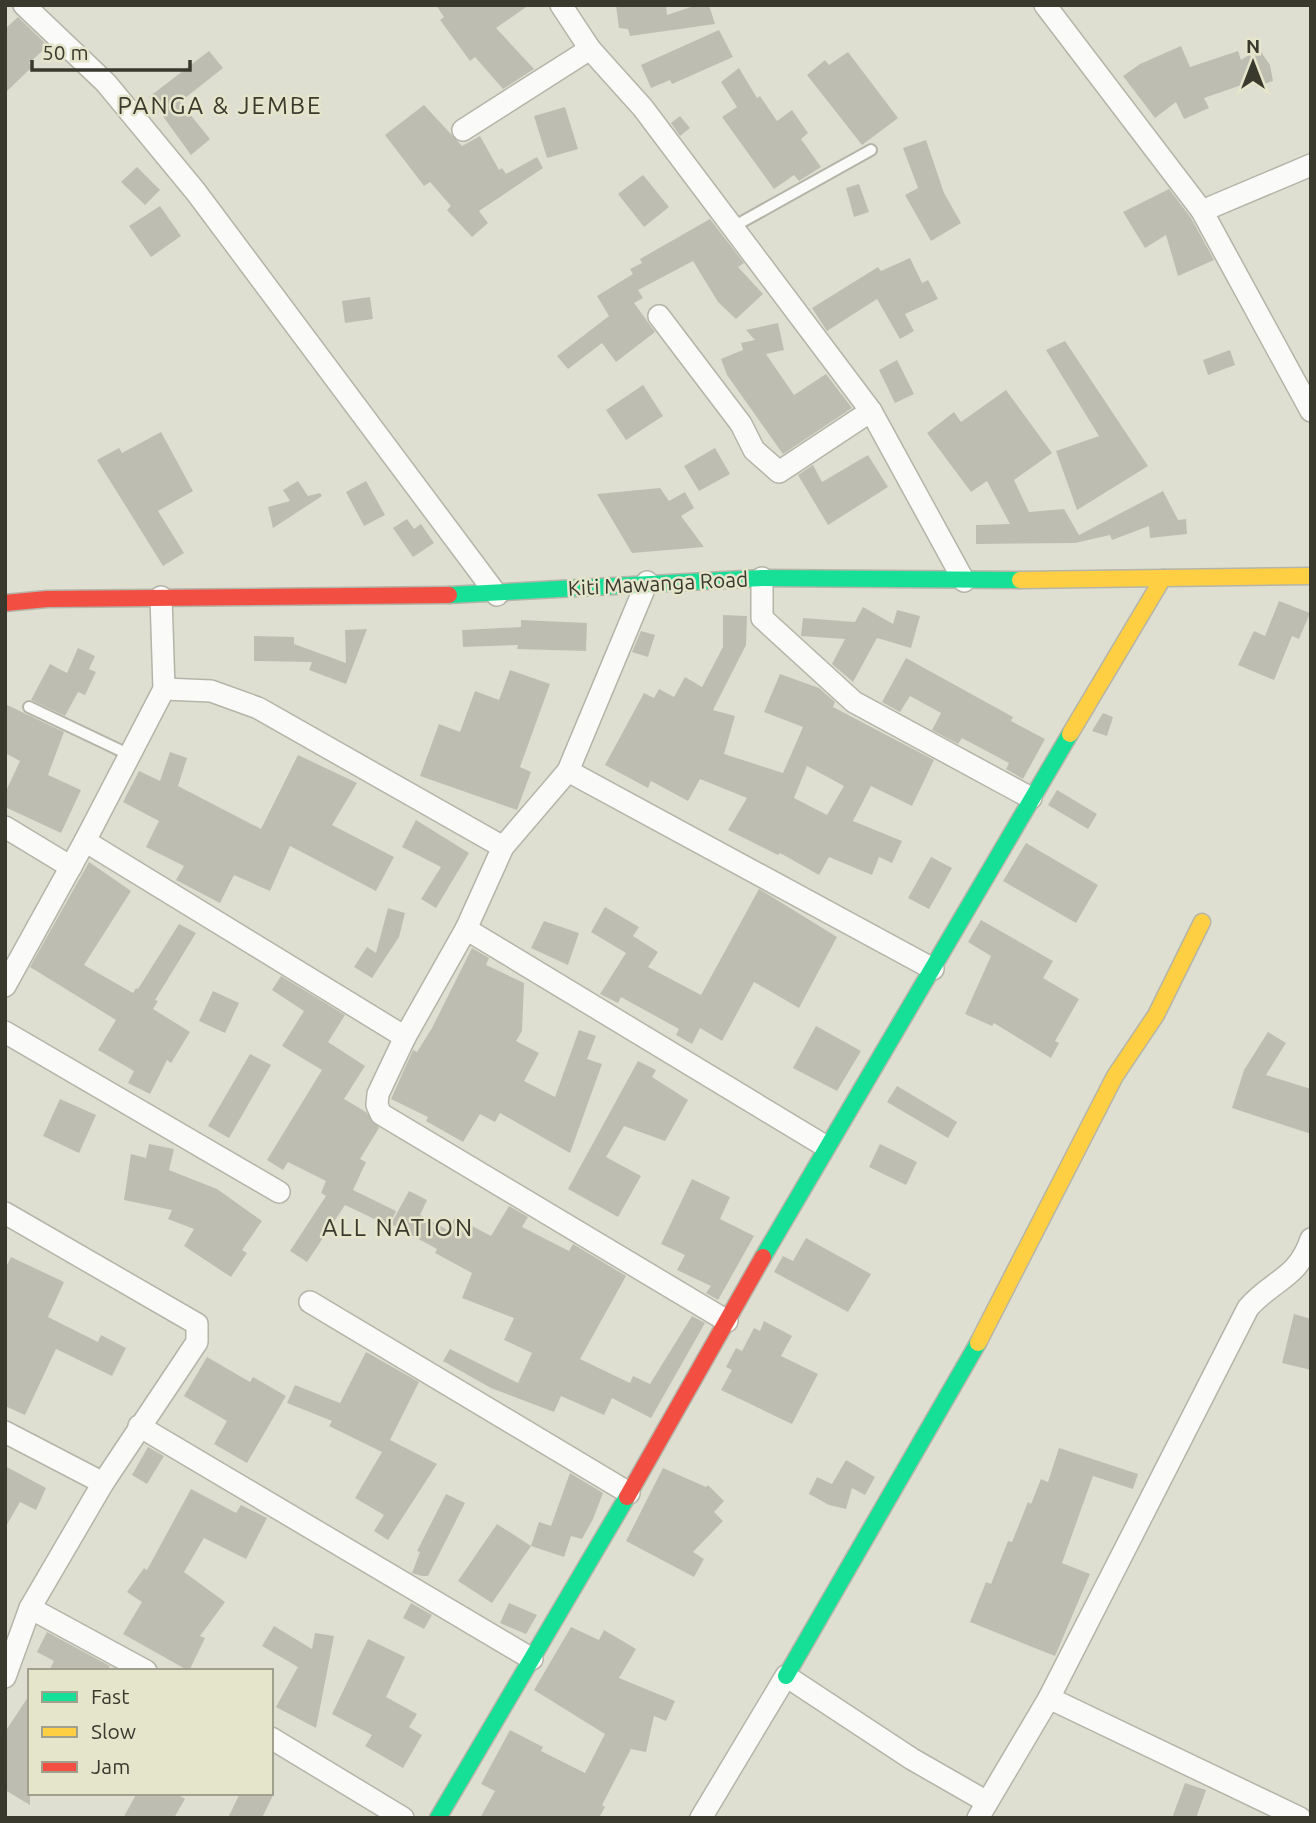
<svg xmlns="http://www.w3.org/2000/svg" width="1316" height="1823" font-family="Ubuntu,sans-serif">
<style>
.building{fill:#bdbdb2;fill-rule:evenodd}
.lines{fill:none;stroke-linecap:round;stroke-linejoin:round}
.lane-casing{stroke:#b4b4a9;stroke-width:14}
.street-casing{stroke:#b4b4a9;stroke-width:24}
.fast-casing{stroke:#b4b4a9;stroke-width:19}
.slow-casing{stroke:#b4b4a9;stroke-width:19}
.jam-casing{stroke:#b4b4a9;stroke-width:19}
.lane{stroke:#fafaf8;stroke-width:10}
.street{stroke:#fafaf8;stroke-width:21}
.fast{stroke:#16e098;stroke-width:16}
.slow{stroke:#ffcf43;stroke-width:16}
.jam{stroke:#f24e42;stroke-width:16}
.labels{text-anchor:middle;stroke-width:5;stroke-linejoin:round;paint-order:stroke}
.street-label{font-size:21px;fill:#39392e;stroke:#e5e5cb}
.quarter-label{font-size:24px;letter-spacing:2px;fill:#39392e;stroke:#e5e5cb}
</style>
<rect width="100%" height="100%" fill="#dfdfd1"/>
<g class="building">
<path d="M436 5H529L496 28 534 69 503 89 475 57 470 61 440 20 444 17Z"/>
<path d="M616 5H666L667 15 697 5H709L715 24 630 36 628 29 619 28Z"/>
<path d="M18 17 48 46 29 63 32 67 5 93V29Z"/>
<path d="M719 30 733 57 672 84 670 80 651 88 641 65Z"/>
<path d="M1181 46 1190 67 1238 51 1241 60 1259 49 1270 65 1273 81 1256 87 1253 81 1204 98 1209 108 1184 119 1176 102 1155 118 1123 76 1140 64Z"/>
<path d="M209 51 223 68 180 102 210 139 191 155 149 97Z"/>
<path d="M848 52 898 118 862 145 807 75 825 60 829 65Z"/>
<path d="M739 68 757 98 760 96 777 121 792 110 808 133 801 139 821 167 799 181 794 175 774 189 722 117 737 107 721 82Z"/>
<path d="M424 105 462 146 480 136 499 170 502 168 506 174 537 157 543 168 479 211 488 223 472 237 447 210 451 206 430 182 424 186 385 135Z"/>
<path d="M565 107 578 149 547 158 534 116Z"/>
<path d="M680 116 690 128 680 136 671 123Z"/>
<path d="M926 140 944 193 961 223 931 241 905 195 918 188 903 148Z"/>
<path d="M137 167 160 190 145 205 121 182Z"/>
<path d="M643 175 669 207 644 227 618 194Z"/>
<path d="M859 184 869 212 854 217 846 188Z"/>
<path d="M1169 189 1191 218 1214 260 1178 276 1166 235 1145 248 1123 212Z"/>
<path d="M160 206 181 236 151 257 129 226Z"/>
<path d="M710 219 744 263 738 267 763 294 736 319 718 302 693 261 638 290 643 298 634 303 655 332 616 362 602 343 568 369 557 356 609 316 597 296 633 274 630 269 642 263 640 259Z"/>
<path d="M910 258 922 283 928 280 938 299 905 314 914 331 900 339 877 299 827 331 812 308 878 267 881 271Z"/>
<path d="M370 297 373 319 345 323 342 301Z"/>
<path d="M778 323 784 350 766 354 794 395 826 374 852 408 783 454 727 375 721 359 743 350 741 343 755 340 746 330Z"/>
<path d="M1065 341 1148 466 1077 510 1056 451 1099 436 1046 350Z"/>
<path d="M1230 350 1235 365 1208 375 1203 360Z"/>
<path d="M897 360 914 394 895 403 879 370Z"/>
<path d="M643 385 663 416 626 440 606 410Z"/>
<path d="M1006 390 1052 453 1014 480 1029 512 1064 509 1079 535 1163 491 1178 520 1186 519 1187 534 1150 538 1149 526 1112 540 1110 535 1075 543 976 544V525L1010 524 987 481 971 492 927 433 954 412 961 422Z"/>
<path d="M161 432 193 491 158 511 184 553 163 566 97 460 119 448 122 453Z"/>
<path d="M715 448 730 474 699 491 684 466Z"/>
<path d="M868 455 888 487 828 525 798 475 813 465 822 482Z"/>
<path d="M298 481 308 496 320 493 322 496 273 528 268 507 290 501 283 490Z"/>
<path d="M366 481 385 515 364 526 346 492Z"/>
<path d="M660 488 669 501 685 492 694 508 681 516 704 547 632 553 597 494Z"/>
<path d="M407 519 414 529 421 524 434 543 413 557 393 528Z"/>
<path d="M1279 601 1310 613 1299 639 1292 636 1274 680 1238 665 1254 631 1265 636Z"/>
<path d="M863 607 893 624 897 610 920 616 911 648 877 638 853 682 832 664 845 639 801 636 803 618 855 622Z"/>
<path d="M723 615 747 616 746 645 713 710 735 716 724 754 783 773 803 727 764 712 780 674 819 688 835 702 833 707 934 760 912 806 871 786 853 821 902 841 892 863 879 857 872 875 829 857 819 875 780 853 778 855 728 830 747 798 700 779 688 801 651 781 648 788 605 765 644 693 654 698 659 689 674 697 685 677 702 687 723 647ZM807 766 844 786 827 815 794 798Z"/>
<path d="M521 620 587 623 586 651 517 649 518 645 463 647 462 630 521 627Z"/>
<path d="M367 629 346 684 309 670 312 662 254 661V636L294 637V644L346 663 345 630Z"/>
<path d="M641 631 655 635 648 657 632 652Z"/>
<path d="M78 648 95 656 89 669 96 672 85 695 78 692 65 716 31 700 50 664 67 673Z"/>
<path d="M906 658 1013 717 1011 721 1045 739 1023 779 1006 769 1009 763 962 738 958 744 932 730 941 713 910 696 900 712 882 702Z"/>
<path d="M510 670 550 684 520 767 531 772 517 810 420 776 439 724 460 732 475 691 499 700Z"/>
<path d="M5 704 64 732 48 775 81 790 61 833 5 807V793L20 761 5 753Z"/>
<path d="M1103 713 1113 717 1107 736 1092 731Z"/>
<path d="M170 752 187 758 178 786 261 829 298 755 357 783 332 825 394 857 376 891 290 846 270 891 234 875 220 903 176 880 184 866 146 847 159 821 123 802 139 771 160 781Z"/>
<path d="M1057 790 1097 814 1088 829 1048 805Z"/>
<path d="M416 820 469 853 436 908 421 899 441 867 402 847Z"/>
<path d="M1026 843 1098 885 1076 923 1003 881Z"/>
<path d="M931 857 952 868 929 909 908 898Z"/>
<path d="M89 862 131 891 84 965 133 993 136 988 138 989 179 924 196 933 155 1000 158 1001 153 1009 190 1032 171 1063 167 1060 150 1094 128 1083 134 1071 98 1050 116 1020 30 967Z"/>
<path d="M759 889 837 937 799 1008 754 982 722 1041 700 1028 692 1044 676 1035 679 1029 621 997 618 1003 600 994 626 953 591 932 605 907 639 927 633 936 658 952 648 967 701 995Z"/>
<path d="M388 908 405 913 399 937 372 978 354 967 367 947 376 953Z"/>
<path d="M981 920 1053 961 1043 978 1079 999 1055 1041 1059 1043 1051 1058 994 1023 992 1026 965 1014 991 956 968 942Z"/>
<path d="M544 921 579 933 568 965 531 948Z"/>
<path d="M472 948 489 958 486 965 524 983 522 1031 516 1041 539 1053 524 1081 555 1097 579 1030 596 1036 587 1059 602 1064 570 1153 500 1113 495 1122 480 1114 463 1142 426 1121 428 1117 391 1099 413 1050 417 1052 432 1028Z"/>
<path d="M281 976 345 1015 328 1042 365 1066 344 1099 366 1112 379 1128 360 1159 366 1162 353 1190 396 1211 389 1226 345 1205 307 1262 290 1251 326 1196 321 1193 326 1181 288 1162 283 1170 267 1160 322 1070 282 1046 304 1011 272 990Z"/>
<path d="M213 991 239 1003 225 1033 199 1021Z"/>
<path d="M816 1026 861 1051 837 1091 793 1068Z"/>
<path d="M1268 1032 1286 1043 1266 1075 1311 1089V1134L1232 1108 1244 1070Z"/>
<path d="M250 1054 271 1065 229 1138 208 1126Z"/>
<path d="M638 1061 656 1070 652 1077 688 1100 665 1141 624 1126 606 1157 641 1176 618 1217 568 1189Z"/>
<path d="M897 1086 957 1122 948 1138 887 1102Z"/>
<path d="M60 1099 96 1115 79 1153 43 1136Z"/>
<path d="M149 1144 174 1149 169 1170 217 1189 262 1221 242 1250 247 1253 231 1277 184 1246 194 1229 168 1219 172 1210 124 1200 131 1154 146 1158Z"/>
<path d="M880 1144 917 1162 906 1185 869 1167Z"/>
<path d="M692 1179 730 1197 720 1219 754 1236 718 1300 706 1293 711 1286 677 1270 685 1255 661 1244Z"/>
<path d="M409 1191 427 1200 420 1215 448 1230 455 1217 491 1236 509 1206 528 1217 522 1227 569 1251 573 1244 626 1276 580 1359 630 1383 633 1376 650 1384 692 1316 705 1323 651 1418 612 1398 604 1415 561 1396 554 1412 491 1388 443 1361 450 1349 518 1383 532 1353 504 1340 514 1318 462 1298 472 1273 435 1253 437 1249 391 1224Z"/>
<path d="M806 1238 871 1274 848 1312 774 1272 783 1256 793 1261Z"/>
<path d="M11 1257 64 1282 48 1317 98 1342 101 1335 126 1348 112 1376 56 1349 25 1415 5 1406V1269Z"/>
<path d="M1294 1314 1311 1319V1370L1282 1363Z"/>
<path d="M764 1321 792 1336 781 1356 818 1374 792 1424 721 1390 732 1370 726 1367 736 1348 742 1351 754 1328 760 1331Z"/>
<path d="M366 1352 419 1382 390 1440 437 1464 388 1540 374 1531 384 1515 355 1498 382 1452 329 1426 332 1421 287 1403 295 1385 340 1403Z"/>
<path d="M207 1357 250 1382 253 1377 286 1396 247 1463 214 1444 227 1421 184 1396Z"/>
<path d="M148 1447 164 1456 147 1484 132 1475Z"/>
<path d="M1059 1448 1138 1474 1133 1489 1093 1476 1062 1563 1090 1574 1055 1656 970 1622 986 1582 991 1584 1008 1541 1012 1542 1028 1502 1031 1504 1041 1479 1048 1482Z"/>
<path d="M846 1460 875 1477 865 1495 852 1488 846 1509 829 1505 809 1494 817 1477 832 1484Z"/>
<path d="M5 1466 46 1488 36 1510 20 1502 5 1528Z"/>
<path d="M663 1468 706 1487 708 1485 724 1501 714 1512 723 1521 693 1552 704 1559 694 1577 626 1541Z"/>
<path d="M570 1473 603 1493 593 1519 582 1539 571 1536 564 1557 531 1546 539 1522 551 1526Z"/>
<path d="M191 1489 236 1513 241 1505 267 1518 246 1559 204 1538 184 1572 225 1602 200 1636 205 1638 189 1671 123 1634 142 1602 127 1592 144 1568 147 1570Z"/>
<path d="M446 1494 465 1503 428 1576H422L412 1573 420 1552 417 1551Z"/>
<path d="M497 1524 531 1546 492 1603 458 1581Z"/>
<path d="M411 1603 432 1615 424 1629 403 1618Z"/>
<path d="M509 1603 537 1615 526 1634 500 1623Z"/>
<path d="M274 1626 312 1649 315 1633 334 1636 316 1728 276 1707 298 1667 262 1646Z"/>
<path d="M571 1627 599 1640 604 1630 636 1649 619 1678 675 1701 666 1721 654 1716 646 1752 631 1749 602 1805 605 1807 599 1818H480L495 1791 481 1784 510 1730 543 1747 541 1751 585 1773 605 1734 534 1690Z"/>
<path d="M47 1632 110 1666 107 1671H49L54 1661 37 1652Z"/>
<path d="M368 1639 405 1657 386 1697 417 1714 409 1727 422 1735 403 1768 365 1746 372 1735 332 1714Z"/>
<path d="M30 1694V1805L5 1790V1732Z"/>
<path d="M1185 1783 1206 1790 1196 1818H1172Z"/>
<path d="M137 1793H175L185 1799 174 1818H123Z"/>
<path d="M240 1793H274L262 1818H228Z"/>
</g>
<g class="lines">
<g class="lane-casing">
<g id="lane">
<path d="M731 228 871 150"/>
<path d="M29 707 130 755"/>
</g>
</g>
<g class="street-casing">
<g id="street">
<path d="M24 5 106 83 196 192 497 595"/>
<path d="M561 5 590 49 643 108 871 411 964 581"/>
<path d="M1045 5 1202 211 1311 411"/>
<path d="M463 130 590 49"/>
<path d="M1202 211 1311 165"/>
<path d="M659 316 741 424 754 450 779 472 871 411"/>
<path d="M762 578V618L854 702 1031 798"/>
<path d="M647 582 568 771 933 969"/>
<path d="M161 597 164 689 85 841 405 1037"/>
<path d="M164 689 211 691 258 708 503 847"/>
<path d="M568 771 503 847 466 929 405 1037 378 1094 377 1105 381 1114 727 1321"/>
<path d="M5 827 71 867"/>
<path d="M466 929 825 1146"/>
<path d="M5 986 85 841"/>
<path d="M5 1032 279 1192"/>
<path d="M5 1213 197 1324V1342L103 1483 30 1608 5 1677"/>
<path d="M310 1302 629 1493"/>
<path d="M139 1426 532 1659"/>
<path d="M5 1432 103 1483"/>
<path d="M30 1608 146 1671"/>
<path d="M1049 1698 1300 1818"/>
<path d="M271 1738 403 1818"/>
<path d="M701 1818 786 1676 912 1759 987 1802"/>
<path d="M978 1818 1049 1698 1248 1308C1272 1280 1298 1279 1311 1239"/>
</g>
</g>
<g class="fast-casing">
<g id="fast">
<path d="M449 595 762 578 1020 580"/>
<path d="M763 1257 1070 734"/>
<path d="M786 1676 978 1343"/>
<path d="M438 1818 627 1497"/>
</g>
</g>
<g class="slow-casing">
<g id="slow">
<path d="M1020 580 1311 576"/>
<path d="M1070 734 1163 578"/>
<path d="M978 1343 1115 1076 1156 1015 1202 922"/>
</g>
</g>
<g class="jam-casing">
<g id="jam">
<path d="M5 603 47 599 449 595"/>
<path d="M627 1497 763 1257"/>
</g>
</g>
<use href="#lane" class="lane"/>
<use href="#street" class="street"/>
<use href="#fast" class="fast"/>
<use href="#slow" class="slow"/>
<use href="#jam" class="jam"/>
</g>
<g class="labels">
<g class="street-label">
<text transform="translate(658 584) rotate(-3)" y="7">Kiti Mawanga Road</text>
</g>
<g class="quarter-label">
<text x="220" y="114">PANGA &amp; JEMBE</text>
<text x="398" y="1236">ALL NATION</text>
</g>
</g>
<rect width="1316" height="1823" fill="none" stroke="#39392e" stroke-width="14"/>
<rect x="28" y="1669" width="245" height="126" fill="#e5e5cb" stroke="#a0a08c" stroke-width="2"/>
<rect x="42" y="1692" width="35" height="10" fill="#16e098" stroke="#a0a08c" stroke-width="2"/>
<text x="91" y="1704" font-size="21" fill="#39392e">Fast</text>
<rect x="42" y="1727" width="35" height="10" fill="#ffcf43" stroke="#a0a08c" stroke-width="2"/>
<text x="91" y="1739" font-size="21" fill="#39392e">Slow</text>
<rect x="42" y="1762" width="35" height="10" fill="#f24e42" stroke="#a0a08c" stroke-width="2"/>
<text x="91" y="1774" font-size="21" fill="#39392e">Jam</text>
<g transform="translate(1253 63)" stroke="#e5e5cb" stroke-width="5" paint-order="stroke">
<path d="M0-5L12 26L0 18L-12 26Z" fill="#39392e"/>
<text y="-10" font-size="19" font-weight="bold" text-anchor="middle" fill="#39392e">N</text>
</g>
<path d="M32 60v10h158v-10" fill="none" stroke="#39392e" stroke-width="3.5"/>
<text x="42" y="60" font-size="21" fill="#39392e" stroke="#e5e5cb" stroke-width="5" paint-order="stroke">50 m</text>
</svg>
